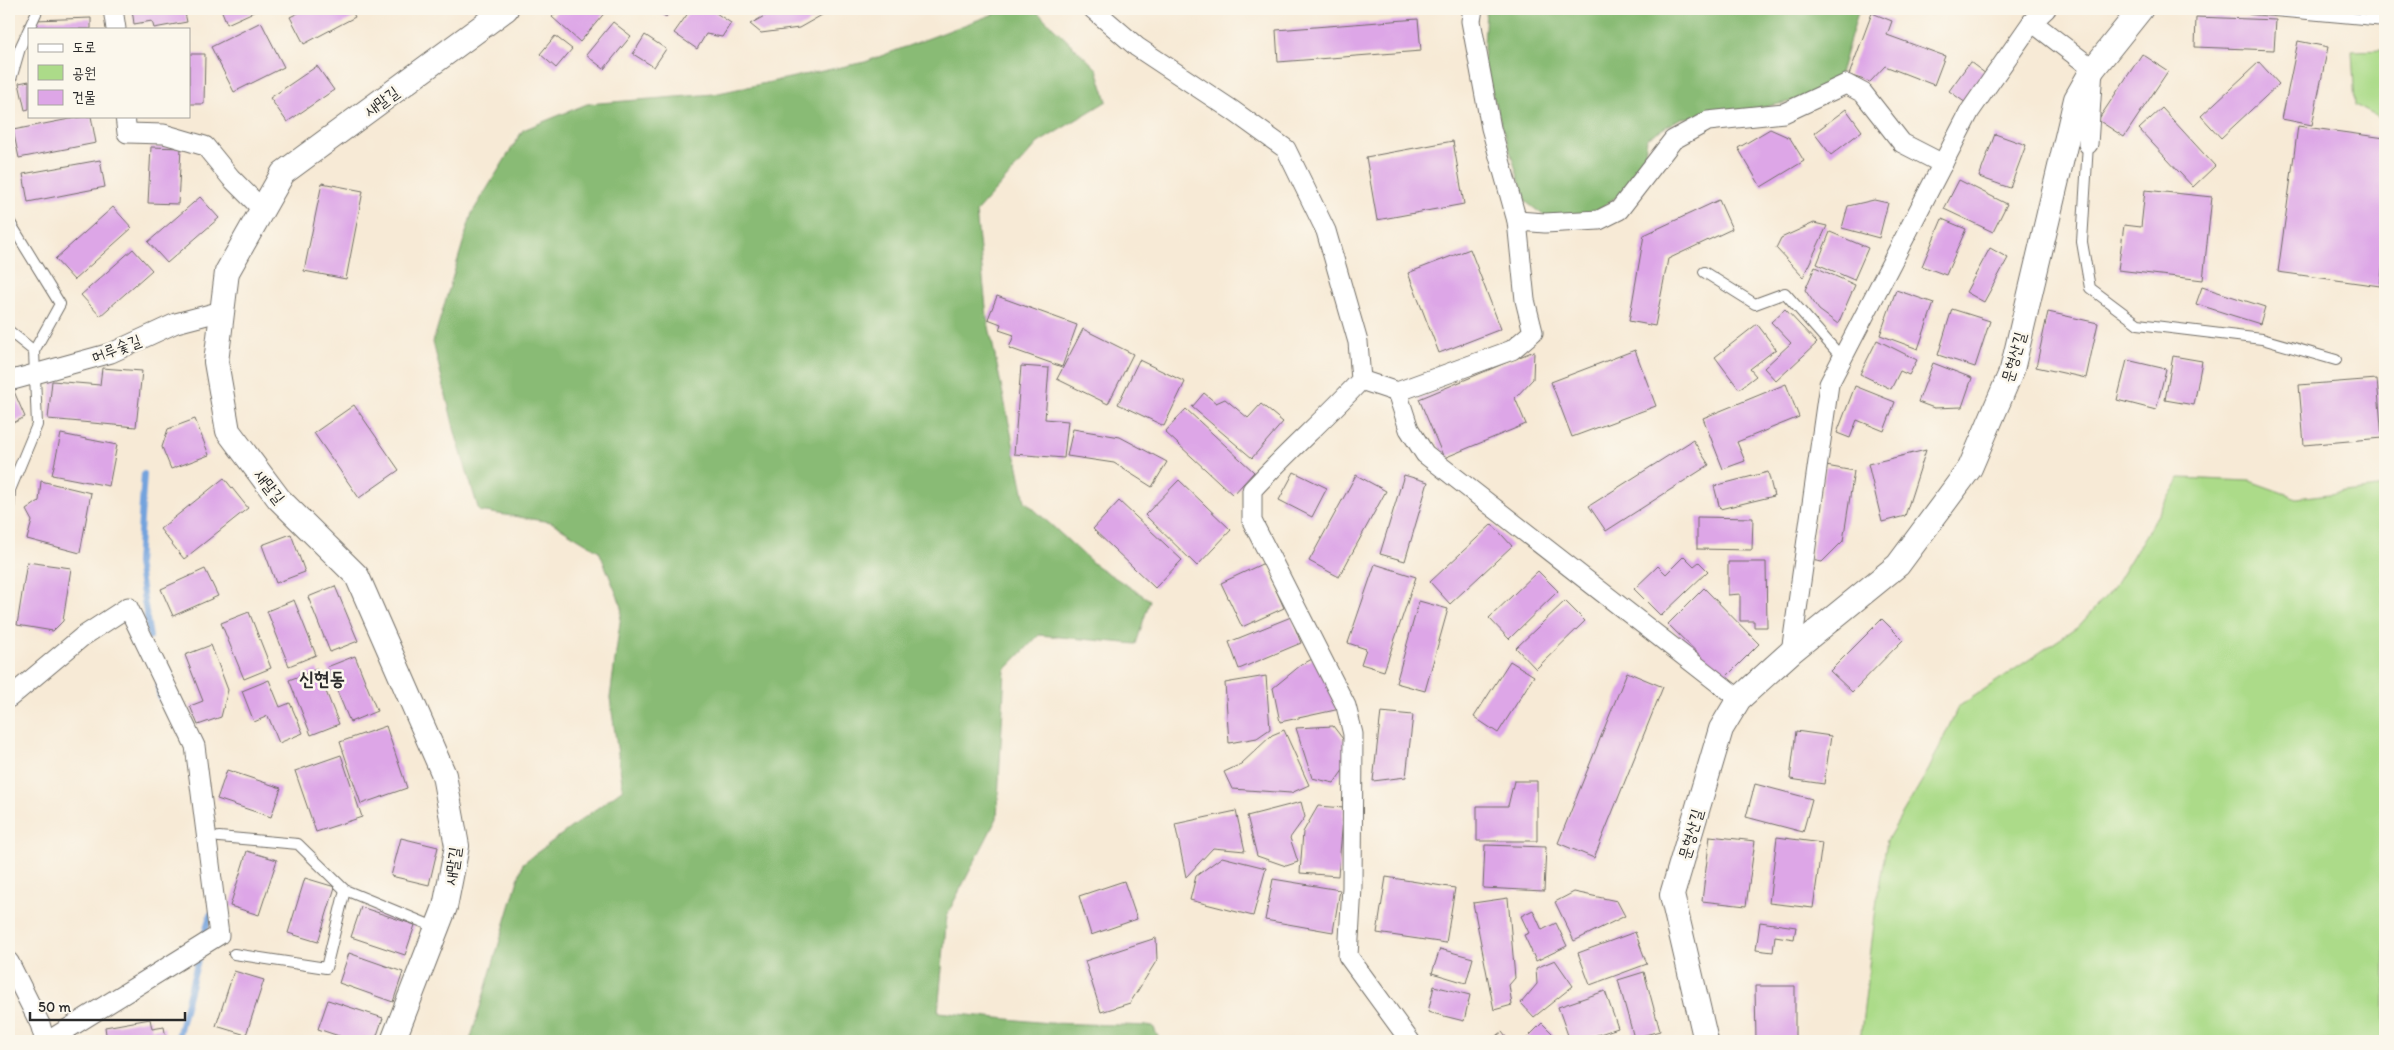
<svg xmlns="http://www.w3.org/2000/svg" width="2394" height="1050" font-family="Itim,'Poor Story',sans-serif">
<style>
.green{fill:#acdb89;stroke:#6c835a}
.forest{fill:#89bb75;stroke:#5a7350}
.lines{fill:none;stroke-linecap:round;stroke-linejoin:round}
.stream{stroke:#73a3dd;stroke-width:6}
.building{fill:#dda6e7}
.service-casing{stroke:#726e67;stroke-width:12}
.minor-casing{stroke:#726e67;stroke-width:21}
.tertiary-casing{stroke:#726e67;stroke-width:26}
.service{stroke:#fff;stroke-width:10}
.minor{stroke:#fff;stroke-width:19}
.tertiary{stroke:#fff;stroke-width:24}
.labels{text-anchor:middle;stroke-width:5;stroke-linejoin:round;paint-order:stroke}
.street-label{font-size:16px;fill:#2b2b2b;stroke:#fbf7ec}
.quarter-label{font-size:19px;font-weight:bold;fill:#2b2b2b;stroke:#fbf7ec}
</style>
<rect width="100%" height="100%" fill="#fbf7ec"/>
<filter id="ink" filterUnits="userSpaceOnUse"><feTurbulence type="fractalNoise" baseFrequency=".02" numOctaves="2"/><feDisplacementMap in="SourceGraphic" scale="10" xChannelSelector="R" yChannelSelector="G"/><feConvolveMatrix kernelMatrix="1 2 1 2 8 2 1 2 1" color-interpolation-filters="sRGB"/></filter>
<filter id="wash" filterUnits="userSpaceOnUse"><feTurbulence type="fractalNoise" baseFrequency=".0096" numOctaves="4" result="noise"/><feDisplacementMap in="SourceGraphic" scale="20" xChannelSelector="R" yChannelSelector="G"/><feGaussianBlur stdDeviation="1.12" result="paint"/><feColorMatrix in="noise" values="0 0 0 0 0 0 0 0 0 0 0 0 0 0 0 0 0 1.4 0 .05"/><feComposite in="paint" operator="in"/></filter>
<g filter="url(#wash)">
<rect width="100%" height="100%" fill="#f7ead6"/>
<g class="green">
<path d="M2385 50V121L2355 105 2352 51Z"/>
<path d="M2180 478 2250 481 2297 498 2385 487V1041H1860L1877 899 1887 840 1929 769 1958 707 2078 627 2114 587Z"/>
</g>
<g class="forest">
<path d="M1007 9H1034L1097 69 1107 101 1038 143 976 212 987 317 1025 501 1095 565 1150 600 1136 644 1039 635 1005 670 997 818 947 915 938 1012 1048 1023 1153 1026 1160 1041H470L523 863 623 789 610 698 622 607 599 551 551 522 479 511 456 436 433 342 472 213 523 130 587 104 714 94 865 62Z"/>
<path d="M1486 9H1859L1836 87 1789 102 1726 115 1681 118 1647 138 1642 179 1579 223 1551 221 1526 202 1483 65Z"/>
</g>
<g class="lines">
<g class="stream">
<path d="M144 474 138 563 150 637"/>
<path d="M158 686 160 697 167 705"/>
<path d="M203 940 210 915"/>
<path d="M177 1041 200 952"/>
</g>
</g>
<g id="blocks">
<g class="building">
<path d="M132 9H202V10L185 13 187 22 154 28 152 21 134 24Z"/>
<path d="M221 9H260L227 24Z"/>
<path d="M306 9H351L355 17 304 44 290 17Z"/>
<path d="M559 9H606L607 10 580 42 552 17Z"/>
<path d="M654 9H672L666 17Z"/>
<path d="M691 9H710L731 23 722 37 706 34 697 49 674 33Z"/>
<path d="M777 9H827L829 11 799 28 761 33 750 24Z"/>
<path d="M1872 13 1892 21 1887 35 1945 56 1934 85 1885 66 1870 82 1849 75Z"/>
<path d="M2196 17 2276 20 2274 50 2195 47Z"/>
<path d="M91 18V29H36L35 20Z"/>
<path d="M1418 19 1421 51 1278 62 1276 30Z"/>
<path d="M261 22 284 67 234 92 211 47Z"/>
<path d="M613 22 631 36 604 69 586 55Z"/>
<path d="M645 35 666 49 654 67 633 54Z"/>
<path d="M555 36 572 49 556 68 540 54Z"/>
<path d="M2298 41 2328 47 2312 125 2282 119Z"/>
<path d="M189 54H205L204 104H189Z"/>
<path d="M2142 54 2168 71 2124 137 2098 120Z"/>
<path d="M1970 62 1986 74 1966 103 1949 91Z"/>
<path d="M2259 62 2279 84 2221 138 2201 116Z"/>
<path d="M317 66 334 90 287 122 270 98Z"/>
<path d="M29 81V109L25 110 19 83Z"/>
<path d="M2162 108 2215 166 2193 187 2139 129Z"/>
<path d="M1846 109 1862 131 1831 155 1814 133Z"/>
<path d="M85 116H91L96 143 19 158 13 130Z"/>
<path d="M2298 126 2385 138V246L2380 286 2278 272Z"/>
<path d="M1770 129 1790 138 1804 161 1761 187 1738 148Z"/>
<path d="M1995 134 2026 145 2010 188 1979 177Z"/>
<path d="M1453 141 1464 204 1377 220 1366 157Z"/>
<path d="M151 147 181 148 178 204 148 203Z"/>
<path d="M100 160 105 187 28 202 23 174Z"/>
<path d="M1959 180 2007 204 1993 232 1944 209Z"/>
<path d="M322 183 363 191 346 279 304 271Z"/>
<path d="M2145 190 2212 197 2203 280 2118 270 2124 225 2141 227Z"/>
<path d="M200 197 219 218 167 263 148 242Z"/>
<path d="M1719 200 1732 229 1668 259 1655 326 1629 321 1644 235Z"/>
<path d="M1874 200 1888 203 1879 238 1842 228 1848 206Z"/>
<path d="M113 207 132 228 74 280 55 259Z"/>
<path d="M1942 219 1966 229 1946 275 1922 266Z"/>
<path d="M1814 223 1827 226 1803 277 1776 248 1781 238Z"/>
<path d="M1830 232 1868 248 1854 280 1817 264Z"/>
<path d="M1990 248 2008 258 1984 302 1966 292Z"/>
<path d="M133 249 152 270 100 316 81 295Z"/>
<path d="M1470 249 1501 329 1439 353 1408 273Z"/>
<path d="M1815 267 1855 285 1838 324 1819 310 1805 290Z"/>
<path d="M2202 287 2265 307 2260 324 2196 304Z"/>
<path d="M1896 290 1934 303 1918 349 1880 335Z"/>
<path d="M997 296 1077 325 1062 367 1009 348 1014 335 999 330 1001 324 988 319Z"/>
<path d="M1785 309 1817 343 1776 381 1764 368 1791 343 1771 322Z"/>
<path d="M1952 309 1990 321 1975 367 1938 355Z"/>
<path d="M2048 312 2098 323 2086 378 2036 367Z"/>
<path d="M1757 324 1776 349 1750 369 1756 376 1739 389 1715 357Z"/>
<path d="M1083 329 1133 354 1108 404 1057 379Z"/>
<path d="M1877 340 1917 360 1909 375 1900 371 1891 389 1860 374Z"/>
<path d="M1635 350 1656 406 1572 437 1551 382Z"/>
<path d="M1534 351 1533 379 1515 398 1526 424 1444 458 1419 399Z"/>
<path d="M2173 356 2202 361 2194 405 2165 400Z"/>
<path d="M1139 360 1185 382 1164 426 1118 404Z"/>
<path d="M2127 360 2166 369 2156 410 2117 400Z"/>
<path d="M1933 363 1972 378 1962 407 1934 408 1918 402Z"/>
<path d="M1021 366 1049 368 1045 419 1068 421 1064 458 1014 454Z"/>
<path d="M102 368 142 371 136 427 48 419 52 381 100 385Z"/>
<path d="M2377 379 2382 438 2304 445 2299 385Z"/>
<path d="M1786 384 1799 417 1737 442 1745 461 1723 469 1703 418Z"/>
<path d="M1855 386 1895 402 1884 431 1857 420 1850 438 1837 433Z"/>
<path d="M13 389 25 417 9 425V390Z"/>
<path d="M1204 393 1216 403 1225 399 1248 418 1261 404 1283 422 1252 458 1192 407Z"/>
<path d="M354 405 399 470 359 498 314 433Z"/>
<path d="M1186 409 1254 472 1233 495 1165 432Z"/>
<path d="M195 419 209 455 171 469 162 447 168 429Z"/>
<path d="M1073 429 1120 437 1167 462 1152 487 1114 463 1067 456Z"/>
<path d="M61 434 117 445 109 486 52 475Z"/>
<path d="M1693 440 1709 465 1606 531 1589 506Z"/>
<path d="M1926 450 1905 516 1882 522 1868 464Z"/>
<path d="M1826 466 1854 471 1843 541 1822 562 1811 560Z"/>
<path d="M1294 472 1327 488 1312 517 1279 500Z"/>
<path d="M1768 472 1774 496 1720 509 1714 486Z"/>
<path d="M1356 475 1386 491 1339 577 1309 561Z"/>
<path d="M1404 475 1428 482 1405 561 1380 554Z"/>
<path d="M224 478 248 508 184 559 160 529Z"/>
<path d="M1179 480 1231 530 1197 566 1145 515Z"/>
<path d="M41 481 91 493 80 553 27 539 32 521 26 510 39 501Z"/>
<path d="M1119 501 1182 560 1155 588 1093 529Z"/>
<path d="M1697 517 1753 518 1752 550 1697 549Z"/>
<path d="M1492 524 1512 546 1450 604 1430 582Z"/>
<path d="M291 534 305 572 276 583 262 545Z"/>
<path d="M1684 556 1694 566 1699 562 1708 571 1661 616 1634 589 1658 566 1666 574Z"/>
<path d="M27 562 71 568 63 621 53 631 17 625Z"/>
<path d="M1728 562H1766L1767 627H1754V621H1740V594L1728 595Z"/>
<path d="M1264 563 1284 608 1242 627 1221 583Z"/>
<path d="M1375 564 1416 577 1384 671 1361 664 1366 649 1348 643Z"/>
<path d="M205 569 218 596 173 616 161 589Z"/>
<path d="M1538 571 1558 591 1509 639 1489 618Z"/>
<path d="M335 586 358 641 330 652 308 597Z"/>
<path d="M1704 588 1759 644 1724 679 1668 624Z"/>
<path d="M294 600 316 655 289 666 267 611Z"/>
<path d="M1419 601 1448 609 1425 691 1396 683Z"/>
<path d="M1565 601 1585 621 1536 669 1516 648Z"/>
<path d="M249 612 271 668 244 679 221 623Z"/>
<path d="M1291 617 1301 643 1239 669 1229 642Z"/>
<path d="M1882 619 1903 640 1852 692 1830 671Z"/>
<path d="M211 645 228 690 221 717 198 725 190 706 203 701 185 655Z"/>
<path d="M355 656 377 711 350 722 327 667Z"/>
<path d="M1314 658 1340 709 1280 722 1273 688 1301 665Z"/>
<path d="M1510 661 1534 676 1498 733 1474 717Z"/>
<path d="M317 669 339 724 311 735 289 680Z"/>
<path d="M1627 672 1663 687 1594 858 1558 843Z"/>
<path d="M1266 676 1270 729 1257 738 1229 743 1225 683Z"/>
<path d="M269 680 280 707 290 703 303 733 279 743 268 716 254 722 242 691Z"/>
<path d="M1381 712 1413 715 1406 777 1373 781Z"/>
<path d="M386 726 407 788 361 804 340 742Z"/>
<path d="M1333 726 1349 747 1346 766 1334 783 1312 778 1296 728Z"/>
<path d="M1284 730 1309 785 1291 793 1232 789 1224 772 1241 764 1272 735Z"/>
<path d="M1796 731 1831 736 1824 784 1790 779Z"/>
<path d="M341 755 362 817 316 832 295 771Z"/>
<path d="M227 770 281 788 271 817 217 799Z"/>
<path d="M1514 781H1537V841H1477V806H1508Z"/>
<path d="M1755 784 1812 799 1803 832 1746 817Z"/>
<path d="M1301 802 1305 817 1290 838 1298 862 1286 866 1257 856 1247 816Z"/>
<path d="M1318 806 1344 808 1338 876 1300 873 1303 832Z"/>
<path d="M1236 811 1245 851 1213 848 1186 877 1175 824Z"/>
<path d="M1710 836 1755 841 1746 906 1702 901Z"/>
<path d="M1777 837 1822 843 1813 908 1769 903Z"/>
<path d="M401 838 438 847 429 885 391 876Z"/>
<path d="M1485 845 1546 847 1544 891 1483 888Z"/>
<path d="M247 851 277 860 259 915 230 906Z"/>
<path d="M1222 857 1266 868 1253 916 1190 900 1196 876Z"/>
<path d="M1386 877 1455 888 1446 943 1377 933Z"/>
<path d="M305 878 335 887 318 942 288 933Z"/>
<path d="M1273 879 1340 890 1333 932 1265 920Z"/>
<path d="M1124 881 1137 919 1091 935 1079 896Z"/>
<path d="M1574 892 1617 901 1625 916 1574 941 1555 902Z"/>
<path d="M1508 898 1515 978 1509 985 1512 1005 1494 1010 1473 903Z"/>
<path d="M361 907 415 925 405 955 351 937Z"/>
<path d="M1533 910 1542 930 1556 923 1567 946 1536 961 1524 935 1529 933 1521 916Z"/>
<path d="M1760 922 1796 927 1794 939 1775 936 1773 952 1756 950Z"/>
<path d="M1635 932 1647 964 1590 985 1578 953Z"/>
<path d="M1156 938 1157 960 1130 1003 1101 1012 1085 961Z"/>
<path d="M1440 949 1473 958 1466 983 1432 973Z"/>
<path d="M349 953 403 972 393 1002 339 983Z"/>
<path d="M1555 960 1573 986 1534 1017 1521 1003 1537 984 1536 968Z"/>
<path d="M234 971 264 980 246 1035 216 1026Z"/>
<path d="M1644 972 1660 1031 1634 1038 1618 980Z"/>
<path d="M1434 986 1470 995 1464 1021 1428 1012Z"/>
<path d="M1755 986H1795V1041H1756Z"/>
<path d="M1605 991 1618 1028 1579 1041H1570L1558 1007Z"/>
<path d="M328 1000 383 1018 375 1041H354L318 1029Z"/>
<path d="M150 1019 152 1029 164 1027 166 1038 156 1039V1041H107L105 1027Z"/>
<path d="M1542 1023 1560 1041H1524Z"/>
<path d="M1502 1032 1509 1041H1490Z"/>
</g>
</g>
</g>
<g filter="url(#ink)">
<use href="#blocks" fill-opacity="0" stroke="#726e67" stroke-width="1"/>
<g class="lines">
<g class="service-casing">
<g id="service">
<path d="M2251 9 2385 21"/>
<path d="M9 86 20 48 38 9"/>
<path d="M2088 144 2082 242 2090 288 2138 324 2262 339 2336 360"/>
<path d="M9 221 60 304 34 351 37 425 10 490 9 510"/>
<path d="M1704 272 1755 304 1785 293 1843 359"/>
<path d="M9 331 34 351"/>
<path d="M219 837 298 844 345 890 437 928"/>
<path d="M234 954 326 968 345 890"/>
</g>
</g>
<g class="minor-casing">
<g id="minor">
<path d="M113 9 116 29"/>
<path d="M1093 9 1137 47 1232 110 1286 149 1326 231 1358 342 1361 380C1326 418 1287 452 1252 490V521L1346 706 1353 734 1352 887 1348 956 1410 1041"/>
<path d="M2032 22 2093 69 2088 144"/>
<path d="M125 116 127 133 164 134 205 146 231 178 263 210"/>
<path d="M1517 221 1545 223 1599 220 1619 210 1673 140 1708 121 1784 113 1846 84 1863 93 1902 143 1943 164"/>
<path d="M1361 380 1397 392 1512 350 1533 332 1525 300 1517 221 1491 128 1471 21 1473 9"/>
<path d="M9 381 111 353 176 323 222 311"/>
<path d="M1397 392 1409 429 1425 454 1739 699"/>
<path d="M1791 652 1829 384 1970 111 2032 22 2046 9"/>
<path d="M9 698 82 637 128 607 195 746 219 935 48 1041"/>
<path d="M9 962 40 1024 45 1041"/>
</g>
</g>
<g class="tertiary-casing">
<g id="tertiary">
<path d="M393 1041 445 907 457 846 444 775 357 576 279 499 228 431 216 362 227 272 283 173 506 9"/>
<path d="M1706 1041 1672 895 1721 729 1739 699 1791 652 1898 565 1970 468 2012 370 2076 99 2093 69 2141 9"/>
</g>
</g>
<use href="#service" class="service"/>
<use href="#minor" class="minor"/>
<use href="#tertiary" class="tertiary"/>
</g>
</g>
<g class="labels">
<g class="street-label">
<text transform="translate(381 101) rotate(-36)" y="6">새말길</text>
<text transform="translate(116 348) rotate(-21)" y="6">머루숯길</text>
<text transform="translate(2013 357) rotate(-74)" y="6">문형산길</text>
<text transform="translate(270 486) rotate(52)" y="6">새말길</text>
<text transform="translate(1690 834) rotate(-74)" y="6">문형산길</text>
<text transform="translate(452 866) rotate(-82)" y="6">새말길</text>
</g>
<g class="quarter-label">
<text x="322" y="685">신현동</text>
</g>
</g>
<rect width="2394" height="1050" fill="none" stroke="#fbf7ec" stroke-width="30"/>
<rect x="28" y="28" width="162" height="90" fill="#fbf7ec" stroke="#a8a59f"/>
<rect x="38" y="44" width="25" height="8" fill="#ffffff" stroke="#a8a59f"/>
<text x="72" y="52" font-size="15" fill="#2b2b2b">도로</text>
<rect x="38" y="65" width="25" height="15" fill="#acdb89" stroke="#a8a59f"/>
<text x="72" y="78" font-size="15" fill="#2b2b2b">공원</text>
<rect x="38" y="90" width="25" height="15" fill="#dda6e7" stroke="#a8a59f"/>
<text x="72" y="102" font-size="15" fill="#2b2b2b">건물</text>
<path d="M30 1012v8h155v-8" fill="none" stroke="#2b2b2b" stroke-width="2.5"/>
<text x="38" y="1012" font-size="15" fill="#2b2b2b" stroke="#fbf7ec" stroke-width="4" paint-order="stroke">50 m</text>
</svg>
